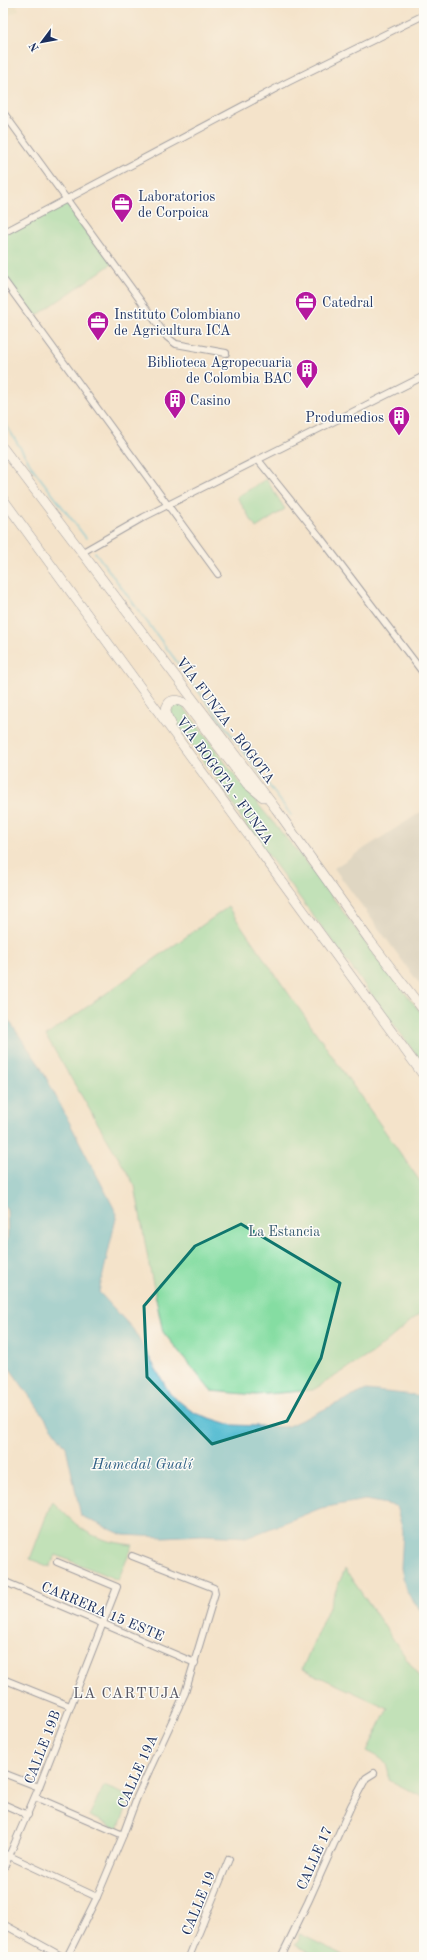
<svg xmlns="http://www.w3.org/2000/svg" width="427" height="1960" font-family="'Old Standard TT',serif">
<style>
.built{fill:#e1dcba}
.industrial{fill:#c5c5b8}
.green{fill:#85dda2;stroke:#508680}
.water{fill:#54bcd1;stroke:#387698}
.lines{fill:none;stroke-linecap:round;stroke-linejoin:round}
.stream{stroke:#54bcd1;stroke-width:2}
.street-casing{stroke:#3c4a6e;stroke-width:8}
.primary-casing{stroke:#3c4a6e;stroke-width:10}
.street{stroke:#fff;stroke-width:6}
.primary{stroke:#fff;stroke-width:9}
.marked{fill:none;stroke:#0f766e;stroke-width:3;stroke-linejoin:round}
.labels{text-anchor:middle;stroke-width:3;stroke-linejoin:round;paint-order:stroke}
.poi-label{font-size:14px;fill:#1b2f5e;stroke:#fdfcf7;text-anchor:start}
.street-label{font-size:14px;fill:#1b2f5e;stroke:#fdfcf7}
.park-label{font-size:14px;fill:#365a6f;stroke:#fdfcf7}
.water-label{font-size:15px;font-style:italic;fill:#2f6086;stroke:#fdfcf7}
.neighbourhood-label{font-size:15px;letter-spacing:1px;fill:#575663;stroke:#fdfcf7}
</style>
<rect width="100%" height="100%" fill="#fdfcf7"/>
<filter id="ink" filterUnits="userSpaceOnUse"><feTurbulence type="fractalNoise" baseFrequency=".025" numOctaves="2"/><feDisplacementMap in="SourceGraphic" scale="8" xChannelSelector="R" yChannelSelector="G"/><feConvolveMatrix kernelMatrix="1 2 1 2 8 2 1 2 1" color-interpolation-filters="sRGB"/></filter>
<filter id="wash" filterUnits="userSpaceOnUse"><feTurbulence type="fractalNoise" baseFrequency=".012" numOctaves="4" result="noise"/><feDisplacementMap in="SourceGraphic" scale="16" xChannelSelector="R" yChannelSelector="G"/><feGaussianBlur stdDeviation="0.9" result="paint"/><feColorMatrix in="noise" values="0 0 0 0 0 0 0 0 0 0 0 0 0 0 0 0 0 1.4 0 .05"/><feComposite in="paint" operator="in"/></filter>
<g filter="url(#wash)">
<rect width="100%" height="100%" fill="#f4e3cb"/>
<path class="built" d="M3 3H16L19 10 3 19Z"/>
<path class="industrial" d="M424 810V990L334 868Z"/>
<g class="green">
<path d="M66 200 113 263 32 319 3 279V233Z"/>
<path d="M266 479 285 509 256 528 237 497Z"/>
<path d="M178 704 182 705 241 784 312 869 379 961 424 1016V1065L245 824 228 795 174 719 171 714 172 708Z"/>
<path d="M228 907 424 1187V1310L374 1352 313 1390 256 1395 211 1391 163 1332 149 1265 135 1186 46 1036Z"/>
<path d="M52 1501C82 1531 90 1540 133 1545L118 1580 56 1555 50 1567 30 1559Z"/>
<path d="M345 1569 424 1684V1798L389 1780C389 1762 383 1759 367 1751L388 1708 302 1669Z"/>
<path d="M104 1786 131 1797 118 1829 89 1816Z"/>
<path d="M299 1934H300L347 1957H320L295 1945 299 1940Z"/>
</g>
<path class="water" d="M3 1012 39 1064 117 1214 99 1292 133 1329 170 1394 194 1413 232 1425 286 1427 366 1390 424 1396V1615L406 1591 401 1568 403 1531 396 1506 365 1500 321 1508 249 1537 202 1535 164 1537 123 1535 81 1516 66 1447 3 1359V1259L8 1235 7 1209 3 1204Z"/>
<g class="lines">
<g class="stream">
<path d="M3 420 34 470 86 538"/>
<path d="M95 552 291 815"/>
</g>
</g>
</g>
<g filter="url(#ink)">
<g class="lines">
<g class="street-casing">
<g id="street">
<path d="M3 112 167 337 176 344 226 353"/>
<path d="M3 233 288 82 424 15"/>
<path d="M3 279 218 574"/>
<path d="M259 461 320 537 424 674"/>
<path d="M81 553 144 517 424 376"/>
<path d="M3 1581 195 1663"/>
<path d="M3 1679 70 1706"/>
<path d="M3 1773 39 1787"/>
<path d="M35 1797 123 1835"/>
<path d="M3 1804 28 1815"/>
<path d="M3 1853 97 1897"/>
<path d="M3 1870 39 1787 117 1587 57 1562"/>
<path d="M3 1924 63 1957"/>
<path d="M67 1957 97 1897 123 1835 137 1797 185 1693 215 1593 214 1588 132 1556"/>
<path d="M189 1957 229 1859"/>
<path d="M281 1957 308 1902 351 1806 366 1778 374 1773"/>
</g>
</g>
<g class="primary-casing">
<g id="primary">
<path d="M3 448 276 809 368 938 424 1011"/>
<path d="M3 499 424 1076"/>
<path d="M171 723C160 709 169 693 186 704L247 784 263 797"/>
</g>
</g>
<use href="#street" class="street"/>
<use href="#primary" class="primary"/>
</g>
</g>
<path d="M0 0H427V1960H0ZM241 1224 340 1283 321 1358 287 1421 212 1444 147 1377 144 1306 195 1246Z" fill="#f4e3cb" fill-opacity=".55" fill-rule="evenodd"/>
<path class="marked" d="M241 1224 340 1283 321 1358 287 1421 212 1444 147 1377 144 1306 195 1246Z"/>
<defs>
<g id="office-pin" transform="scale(1.15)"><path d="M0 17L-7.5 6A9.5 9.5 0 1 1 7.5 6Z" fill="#b5179e" stroke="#fdfcf7"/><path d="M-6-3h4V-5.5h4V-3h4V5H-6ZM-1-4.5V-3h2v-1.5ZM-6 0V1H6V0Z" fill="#fff"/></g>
<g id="building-pin" transform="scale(1.15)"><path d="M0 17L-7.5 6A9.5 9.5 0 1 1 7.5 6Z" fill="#b5179e" stroke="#fdfcf7"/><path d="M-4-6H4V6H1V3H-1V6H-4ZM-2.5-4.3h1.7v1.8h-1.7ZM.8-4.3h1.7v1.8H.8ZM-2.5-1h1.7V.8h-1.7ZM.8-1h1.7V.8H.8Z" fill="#fff"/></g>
</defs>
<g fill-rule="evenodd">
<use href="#office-pin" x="122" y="204"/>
<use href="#office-pin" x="306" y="302"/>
<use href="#office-pin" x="98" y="322"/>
<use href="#building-pin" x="307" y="370"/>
<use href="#building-pin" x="175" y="400"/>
<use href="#building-pin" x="399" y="417"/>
</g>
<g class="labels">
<g class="poi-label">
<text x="138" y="201">Laboratorios<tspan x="138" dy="16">de Corpoica</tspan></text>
<text x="322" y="307">Catedral</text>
<text x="114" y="319">Instituto Colombiano<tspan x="114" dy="16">de Agricultura ICA</tspan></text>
<text x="292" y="367" text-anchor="end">Biblioteca Agropecuaria<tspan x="292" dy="16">de Colombia BAC</tspan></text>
<text x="190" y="405">Casino</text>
<text x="384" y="422" text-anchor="end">Produmedios</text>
</g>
<g class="street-label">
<text transform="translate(226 720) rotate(53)" y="5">VÍA FUNZA - BOGOTA</text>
<text transform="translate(225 780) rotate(54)" y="5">VÍA BOGOTA - FUNZA</text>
<text transform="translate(103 1611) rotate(23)" y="5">CARRERA 15 ESTE</text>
<text transform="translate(42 1747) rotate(-69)" y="5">CALLE 19B</text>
<text transform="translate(137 1771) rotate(-66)" y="5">CALLE 19A</text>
<text transform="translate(314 1858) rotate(-66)" y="5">CALLE 17</text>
<text transform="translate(198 1903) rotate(-68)" y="5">CALLE 19</text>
</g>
<g class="park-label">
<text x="284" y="1236">La Estancia</text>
</g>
<g class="water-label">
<text x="142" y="1469">Humedal Gualí</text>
</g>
<g class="neighbourhood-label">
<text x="127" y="1698">LA CARTUJA</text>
</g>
</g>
<rect width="427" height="1960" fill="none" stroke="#fdfcf7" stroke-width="16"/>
<g transform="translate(42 42) rotate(238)" stroke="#fdfcf7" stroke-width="3" paint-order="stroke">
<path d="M0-3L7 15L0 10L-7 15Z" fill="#1b2f5e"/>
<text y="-6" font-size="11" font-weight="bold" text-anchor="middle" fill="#1b2f5e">N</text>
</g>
</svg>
